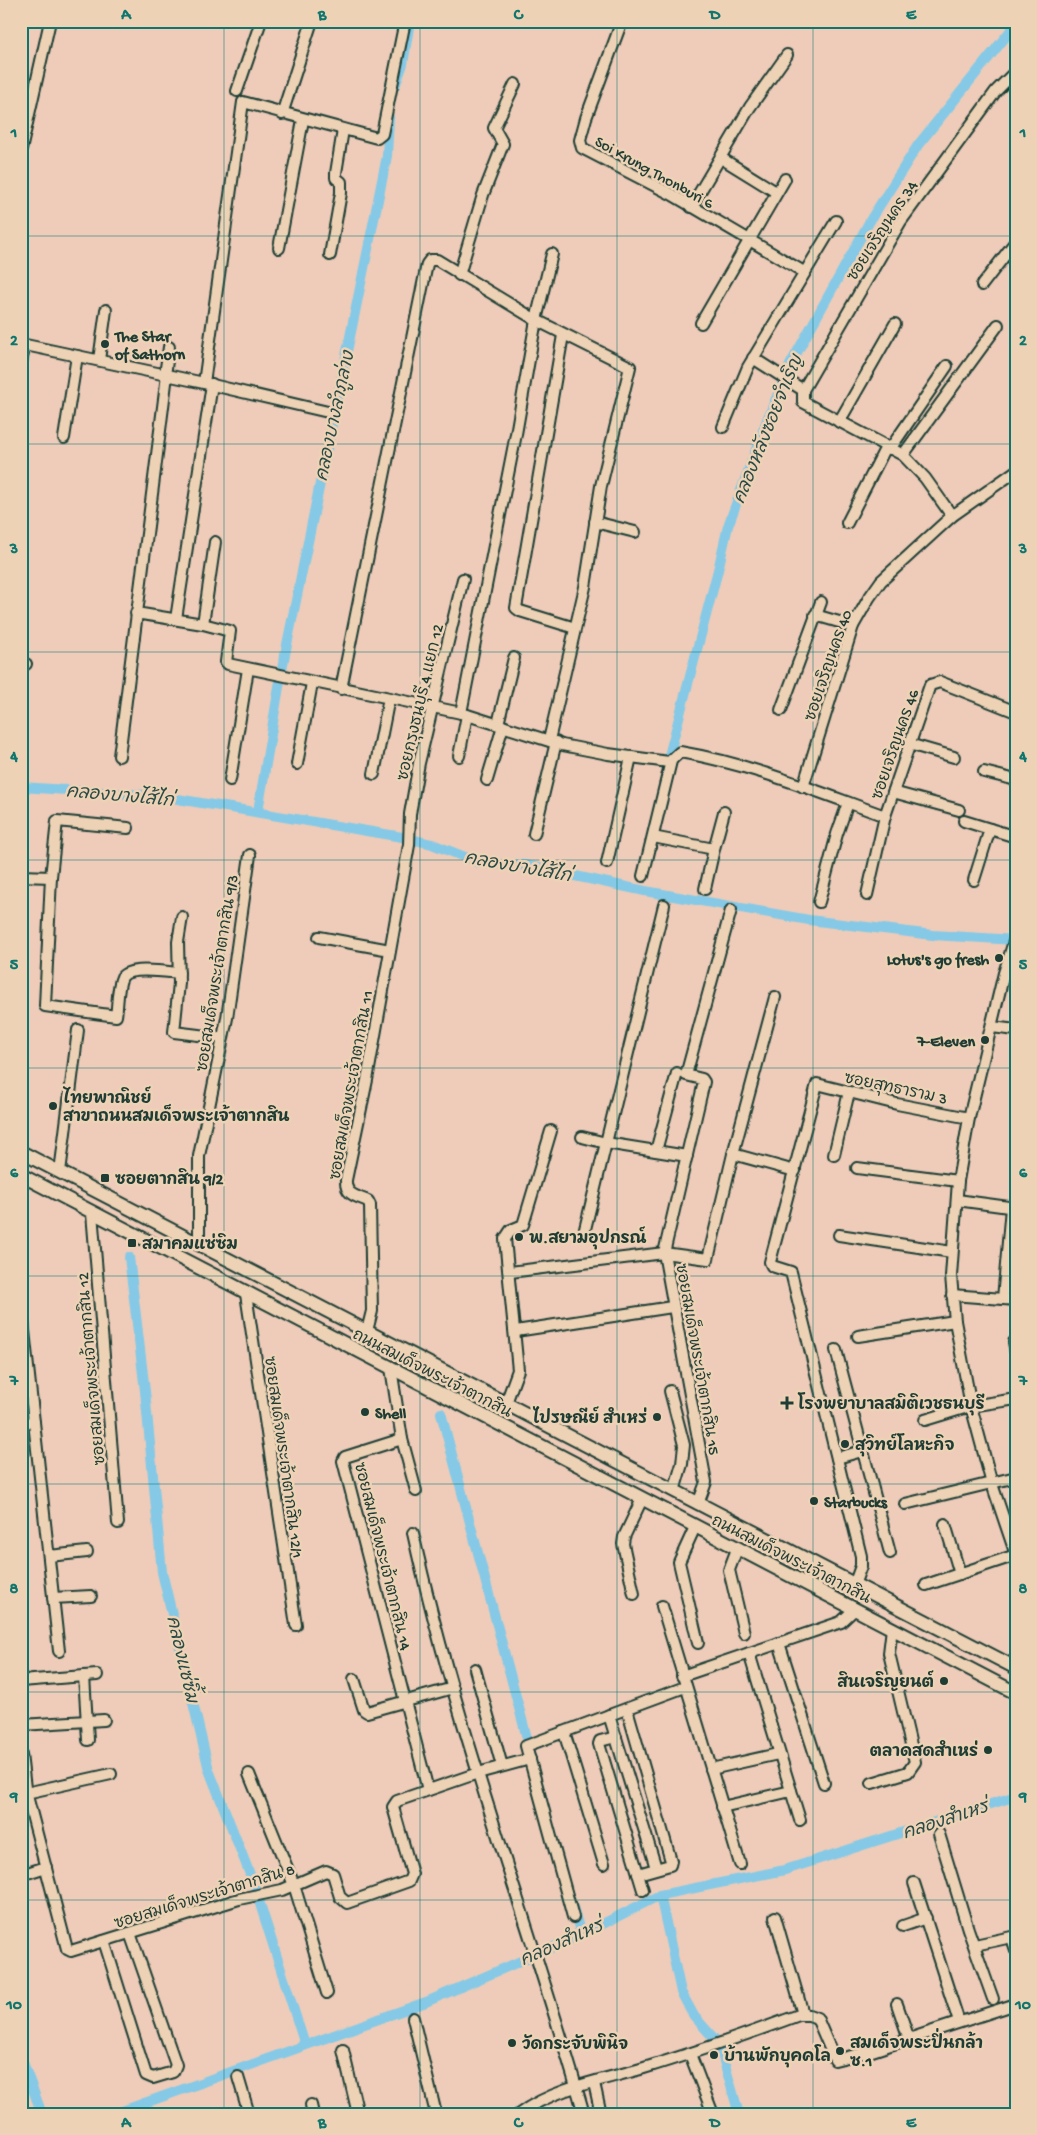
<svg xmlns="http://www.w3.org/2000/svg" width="1037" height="2135" font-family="'Gochi Hand','Playpen Sans Thai',sans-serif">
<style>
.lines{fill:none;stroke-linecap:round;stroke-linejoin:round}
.canal{stroke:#85c9e6;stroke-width:10}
.minor-casing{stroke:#1f3d34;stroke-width:14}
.major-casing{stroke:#1f3d34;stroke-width:16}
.minor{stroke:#eed2b5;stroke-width:10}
.major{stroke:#eed2b5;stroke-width:12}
.grid{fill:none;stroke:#0f766e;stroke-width:1;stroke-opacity:0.55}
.poi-dot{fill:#1f3d34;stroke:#eed2b5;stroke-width:2}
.labels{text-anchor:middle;stroke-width:5;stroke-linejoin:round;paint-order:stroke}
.street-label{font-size:16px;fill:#1f3d34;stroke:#eed2b5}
.poi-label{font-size:16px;font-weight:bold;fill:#1f3d34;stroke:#eed2b5;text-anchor:start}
.water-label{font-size:18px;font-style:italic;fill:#294b46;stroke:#eed2b5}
.neatline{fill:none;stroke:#0f766e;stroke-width:2}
.grid-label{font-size:16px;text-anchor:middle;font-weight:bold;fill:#0f766e}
</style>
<rect width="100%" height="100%" fill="#eeccb9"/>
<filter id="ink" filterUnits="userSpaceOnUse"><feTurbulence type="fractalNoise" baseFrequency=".02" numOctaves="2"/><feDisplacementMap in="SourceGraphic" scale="10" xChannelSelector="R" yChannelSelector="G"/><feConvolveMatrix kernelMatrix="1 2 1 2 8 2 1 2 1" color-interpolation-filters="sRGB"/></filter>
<g filter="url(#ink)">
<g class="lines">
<g class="canal">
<path d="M395 86 403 64 410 21"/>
<path d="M666 767 718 570 728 526 765 425 790 365 871 219 918 145 1016 24"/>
<path d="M21 787 160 796 402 837 432 844 480 863 524 865 645 891 809 920 933 935 1016 940"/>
<path d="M258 811 282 669 387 156 389 117"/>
<path d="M129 1257 145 1391 162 1572 209 1770 253 1882 305 2045"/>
<path d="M441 1413 528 1742"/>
<path d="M660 1895 681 1992 694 2016 719 2044 739 2114"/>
<path d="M573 1907 581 1935"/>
<path d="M21 2057 42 2114"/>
<path d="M114 2114 426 2002 581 1935 660 1895 785 1870 1016 1796"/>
</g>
<g class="minor-casing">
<g id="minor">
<path d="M622 21 586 118 580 140 582 148 671 194 804 272"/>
<path d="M237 91 261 21"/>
<path d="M282 114 312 21"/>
<path d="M21 150 50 21"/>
<path d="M721 158 776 192"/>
<path d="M691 207 750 107 787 55"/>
<path d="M279 248 303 120"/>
<path d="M330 255 341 193V182L336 178V173L343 130"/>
<path d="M459 275 483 195 503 144 494 128 515 84"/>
<path d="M982 285 1016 241"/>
<path d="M701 323 785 179"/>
<path d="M563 335 516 608 520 611 575 628"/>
<path d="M21 344 204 383 328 412"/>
<path d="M753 358 803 390V402L903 455 925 478 952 516"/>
<path d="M99 360 106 310"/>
<path d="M21 362 25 345"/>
<path d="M165 375 169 347"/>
<path d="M204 383 243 102 377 138 382 134 405 21"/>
<path d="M803 390 901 221 996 91 1016 71"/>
<path d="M839 422 895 324"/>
<path d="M723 427 748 367 836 221"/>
<path d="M64 438 77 356"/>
<path d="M890 449 947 366"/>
<path d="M903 455 998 325"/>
<path d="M595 522 635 532"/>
<path d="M847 523 886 447"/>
<path d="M136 613 203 624 230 631 226 662 228 664 461 713 562 745 608 754 669 762 680 752C751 764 818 792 885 816"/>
<path d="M815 615 853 626"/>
<path d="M176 619 212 384"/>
<path d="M203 624 215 542"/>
<path d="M21 663 26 664"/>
<path d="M341 689 427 264 430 260H437L536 320 630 367 601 486 585 587 549 740"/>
<path d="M781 710 821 602"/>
<path d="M461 713 516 434 536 320 552 254"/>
<path d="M498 724 514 658"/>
<path d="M909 744 954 757"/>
<path d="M119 756 167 375"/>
<path d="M459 756 467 715"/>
<path d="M297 764 312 683"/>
<path d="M984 772 1016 780"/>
<path d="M374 774 389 698"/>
<path d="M230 780 248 669"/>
<path d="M487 780 503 726"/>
<path d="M803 787 853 626 869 598 881 581 952 516 1016 471"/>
<path d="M893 792 959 810"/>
<path d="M964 821 1016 837"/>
<path d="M128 828 57 821 51 877 45 1006 116 1016C118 1005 117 987 122 977 129 966 167 972 179 973"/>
<path d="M534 834 556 742"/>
<path d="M653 837 714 849 724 812"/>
<path d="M607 863 631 757"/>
<path d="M21 876 51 877"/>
<path d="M643 876 671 761"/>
<path d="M974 880 990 829"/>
<path d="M705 889 714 849"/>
<path d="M867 895 885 816 930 685 940 682 1016 712"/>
<path d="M819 902 837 834 848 803"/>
<path d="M182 917 178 942 179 983 174 1032 223 1038"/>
<path d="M1016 935 1004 973 969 1118 958 1181 951 1276 955 1321 971 1406 992 1484 1016 1555"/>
<path d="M319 937 390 950"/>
<path d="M992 1027 1016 1030"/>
<path d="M582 1137 606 1143 687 1156"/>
<path d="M656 1151 677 1073"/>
<path d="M733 1154 795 1171"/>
<path d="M834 1155 849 1092"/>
<path d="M857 1168 958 1181"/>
<path d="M60 1172 78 1030"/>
<path d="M957 1200 1016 1208"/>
<path d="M92 1213 118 1523"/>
<path d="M585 1229 664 905"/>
<path d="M839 1235 952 1252"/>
<path d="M199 1244V1156L227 1018 250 855"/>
<path d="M510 1272 664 1253 708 1259 733 1154 775 997"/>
<path d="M246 1294 296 1625"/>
<path d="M952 1295 1016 1300"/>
<path d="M1003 1299 1011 1207"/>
<path d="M21 1303 59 1651"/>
<path d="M367 1331 372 1311 370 1205 368 1201C356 1196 345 1195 346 1180L367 1080 409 845 410 814 419 763 463 579"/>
<path d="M516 1331 672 1307"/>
<path d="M858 1336 955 1321"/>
<path d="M1014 1342 1016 1353"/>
<path d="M836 1350 890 1553"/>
<path d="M391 1368 402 1439 416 1491"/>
<path d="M670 1391 684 1445 682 1464 674 1491"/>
<path d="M506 1403 518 1370 505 1239 511 1230 523 1225 551 1131"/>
<path d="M925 1420 971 1406 1016 1399"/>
<path d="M21 1423 34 1422"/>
<path d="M402 1439 345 1457 343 1461 428 1790"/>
<path d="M837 1458 862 1451"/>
<path d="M698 1504 706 1482 664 1253 704 1082 702 1079 686 1075 731 910"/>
<path d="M905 1504 1016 1477"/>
<path d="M945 1524 960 1574"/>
<path d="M695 1527 679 1562 698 1643"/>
<path d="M413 1533C456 1730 529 1920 584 2114"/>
<path d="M737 1549 729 1570 744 1633"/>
<path d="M49 1556 87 1552"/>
<path d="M854 1585 861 1566V1556L791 1272 772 1266 770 1262 817 1084 897 1104 969 1118"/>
<path d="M926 1585 1016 1555"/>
<path d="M634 1594 623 1544 624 1537 642 1499"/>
<path d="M53 1598 91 1596"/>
<path d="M662 1606 740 1864"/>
<path d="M779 1643 824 1783"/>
<path d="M749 1653 800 1820"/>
<path d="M475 1669 502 1766"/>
<path d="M84 1676 88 1740"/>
<path d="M682 1676 841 1622 855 1609"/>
<path d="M354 1679 364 1710 367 1712 453 1688"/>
<path d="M21 1681 97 1675"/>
<path d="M627 1709 671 1861 670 1865 638 1874"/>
<path d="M609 1715 656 1868"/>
<path d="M21 1725 104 1720"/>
<path d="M564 1732 604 1864"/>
<path d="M616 1737 600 1741 599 1744 643 1890"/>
<path d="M21 1754 25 1788 67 1949 71 1951 239 1899 282 1890 326 1871 333 1874 340 1897 347 1903 409 1881 412 1874 393 1807 397 1801 478 1773 530 1759"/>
<path d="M711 1769 778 1754"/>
<path d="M249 1774 294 1885 327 1993"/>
<path d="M872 1783 908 1772 915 1762 889 1653 892 1628"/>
<path d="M26 1793 111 1774"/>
<path d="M722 1807 791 1791"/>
<path d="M939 1834 968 1929 993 1999"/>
<path d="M21 1875 46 1867"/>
<path d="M914 1883 959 2022"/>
<path d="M573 1917 526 1746 685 1687"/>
<path d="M775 1917 803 2014"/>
<path d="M903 1926 926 1918"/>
<path d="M1012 1938 1016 1950"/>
<path d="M104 1941 146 2075 153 2078 173 2072 176 2065 130 1933"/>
<path d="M975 1945 1016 1936"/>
<path d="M897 2004 909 2039"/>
<path d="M413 2018 436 2114"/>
<path d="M343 2050 358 2114"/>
<path d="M690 2054 713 2114"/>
<path d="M238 2077 249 2114"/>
<path d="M594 2083 601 2114"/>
<path d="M311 2105 313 2114"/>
<path d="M519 2114C554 2088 603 2080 644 2068 697 2052 748 2034 799 2015H809L817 2018 835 2060 872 2051 1016 2004"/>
</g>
</g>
<g class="major-casing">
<g id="major">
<path d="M21 1152 1016 1668"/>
<path d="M21 1175 1016 1693"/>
</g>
</g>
<use href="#minor" class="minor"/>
<use href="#major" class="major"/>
</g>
</g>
<path class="grid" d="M224 21V2114M420 21V2114M617 21V2114M813 21V2114M21 236H1016M21 444H1016M21 652H1016M21 860H1016M21 1068H1016M21 1276H1016M21 1484H1016M21 1692H1016M21 1900H1016"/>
<g class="poi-dot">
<circle cx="105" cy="344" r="5"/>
<circle cx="999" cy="958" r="5"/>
<circle cx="985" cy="1040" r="5"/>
<circle cx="53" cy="1106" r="5"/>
<rect x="100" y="1173" width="10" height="10" rx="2.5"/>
<circle cx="519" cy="1237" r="5"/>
<rect x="127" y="1238" width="10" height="10" rx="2.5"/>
<path d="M784.5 1395.5h5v5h5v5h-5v5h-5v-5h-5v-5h5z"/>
<circle cx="365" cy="1412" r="5"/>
<circle cx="657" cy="1417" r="5"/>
<circle cx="845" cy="1444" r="5"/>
<circle cx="814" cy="1501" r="5"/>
<circle cx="944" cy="1681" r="5"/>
<circle cx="988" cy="1750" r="5"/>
<circle cx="512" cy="2043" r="5"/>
<circle cx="840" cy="2051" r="5"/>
<circle cx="714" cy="2055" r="5"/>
</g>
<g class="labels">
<g class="street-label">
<text transform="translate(655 171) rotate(29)" y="6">Soi Krung Thonburi 6</text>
<text transform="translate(881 230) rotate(-57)" y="6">ซอยเจริญนคร 34</text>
<text transform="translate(827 665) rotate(-71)" y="6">ซอยเจริญนคร 40</text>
<text transform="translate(419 702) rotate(-77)" y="6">ซอยกรุงธนบุรี 4 แยก 12</text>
<text transform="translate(894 744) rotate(-71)" y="6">ซอยเจริญนคร 46</text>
<text transform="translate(216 973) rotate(-81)" y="6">ซอยสมเด็จพระเจ้าตากสิน 9/3</text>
<text transform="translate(350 1085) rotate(-80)" y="6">ซอยสมเด็จพระเจ้าตากสิน 11</text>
<text transform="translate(896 1087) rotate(12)" y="6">ซอยสุทธาราม 3</text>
<text transform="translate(699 1359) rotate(80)" y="6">ซอยสมเด็จพระเจ้าตากสิน 15</text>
<text transform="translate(90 1369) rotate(-95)" y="6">ซอยสมเด็จพระเจ้าตากสิน 12</text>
<text transform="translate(433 1372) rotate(27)" y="6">ถนนสมเด็จพระเจ้าตากสิน</text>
<text transform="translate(285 1457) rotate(82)" y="6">ซอยสมเด็จพระเจ้าตากสิน 12/1</text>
<text transform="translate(384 1556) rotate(76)" y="6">ซอยสมเด็จพระเจ้าตากสิน 14</text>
<text transform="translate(792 1558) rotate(27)" y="6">ถนนสมเด็จพระเจ้าตากสิน</text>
<text transform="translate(204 1895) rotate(-17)" y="6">ซอยสมเด็จพระเจ้าตากสิน 8</text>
</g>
<g class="poi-label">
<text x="115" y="341">The Star<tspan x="115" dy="18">of Sathorn</tspan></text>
<text x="989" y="964" text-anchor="end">Lotus's go fresh</text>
<text x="975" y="1046" text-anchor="end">7-Eleven</text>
<text x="63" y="1103">ไทยพาณิชย์<tspan x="63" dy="18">สาขาถนนสมเด็จพระเจ้าตากสิน</tspan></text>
<text x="115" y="1184">ซอยตากสิน 9/2</text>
<text x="529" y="1243">พ.สยามอุปกรณ์</text>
<text x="142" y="1249">สมาคมแซ่ซิม</text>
<text x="798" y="1409">โรงพยาบาลสมิติเวชธนบุรี</text>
<text x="375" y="1418">Shell</text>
<text x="647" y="1423" text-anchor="end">ไปรษณีย์ สำเหร่</text>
<text x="855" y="1450">สุวิทย์โลหะกิจ</text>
<text x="824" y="1507">Starbucks</text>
<text x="934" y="1687" text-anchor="end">สินเจริญยนต์</text>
<text x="978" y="1756" text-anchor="end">ตลาดสดสำเหร่</text>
<text x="850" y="2048">สมเด็จพระปิ่นกล้า<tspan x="850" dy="18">ซ.1</tspan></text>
<text x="522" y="2049">วัดกระจับพินิจ</text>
<text x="724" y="2061">บ้านพักบุคคโล</text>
</g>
<g class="water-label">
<text transform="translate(334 416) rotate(-78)" y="6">คลองบางลำภูล่าง</text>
<text transform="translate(767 429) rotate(-68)" y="6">คลองหลังซอยจำเริญ</text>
<text transform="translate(120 795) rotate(5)" y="6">คลองบางไส้ไก่</text>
<text transform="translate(518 866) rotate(10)" y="6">คลองบางไส้ไก่</text>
<text transform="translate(183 1659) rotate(77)" y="6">คลองแซ่ซิ้ม</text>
<text transform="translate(945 1819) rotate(-18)" y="6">คลองสำเหร่</text>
<text transform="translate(561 1942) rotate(-24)" y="6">คลองสำเหร่</text>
</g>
</g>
<rect width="1037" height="2135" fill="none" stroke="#eed2b5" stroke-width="55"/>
<rect x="28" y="28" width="982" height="2080" class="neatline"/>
<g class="grid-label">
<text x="126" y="19">A</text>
<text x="322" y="19">B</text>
<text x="518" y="19">C</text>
<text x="715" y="19">D</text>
<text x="911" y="19">E</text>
<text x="14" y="137">1</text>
<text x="1023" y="137">1</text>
<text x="14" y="345">2</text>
<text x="1023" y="345">2</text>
<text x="14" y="553">3</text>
<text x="1023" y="553">3</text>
<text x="14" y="761">4</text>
<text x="1023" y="761">4</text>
<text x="14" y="969">5</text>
<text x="1023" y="969">5</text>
<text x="14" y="1177">6</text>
<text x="1023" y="1177">6</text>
<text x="14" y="1385">7</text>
<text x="1023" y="1385">7</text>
<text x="14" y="1593">8</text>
<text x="1023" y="1593">8</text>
<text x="14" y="1801">9</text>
<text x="1023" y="1801">9</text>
<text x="14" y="2009">10</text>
<text x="1023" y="2009">10</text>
<text x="126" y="2127">A</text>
<text x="322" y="2127">B</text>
<text x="518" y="2127">C</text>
<text x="715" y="2127">D</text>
<text x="911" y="2127">E</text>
</g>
</svg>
